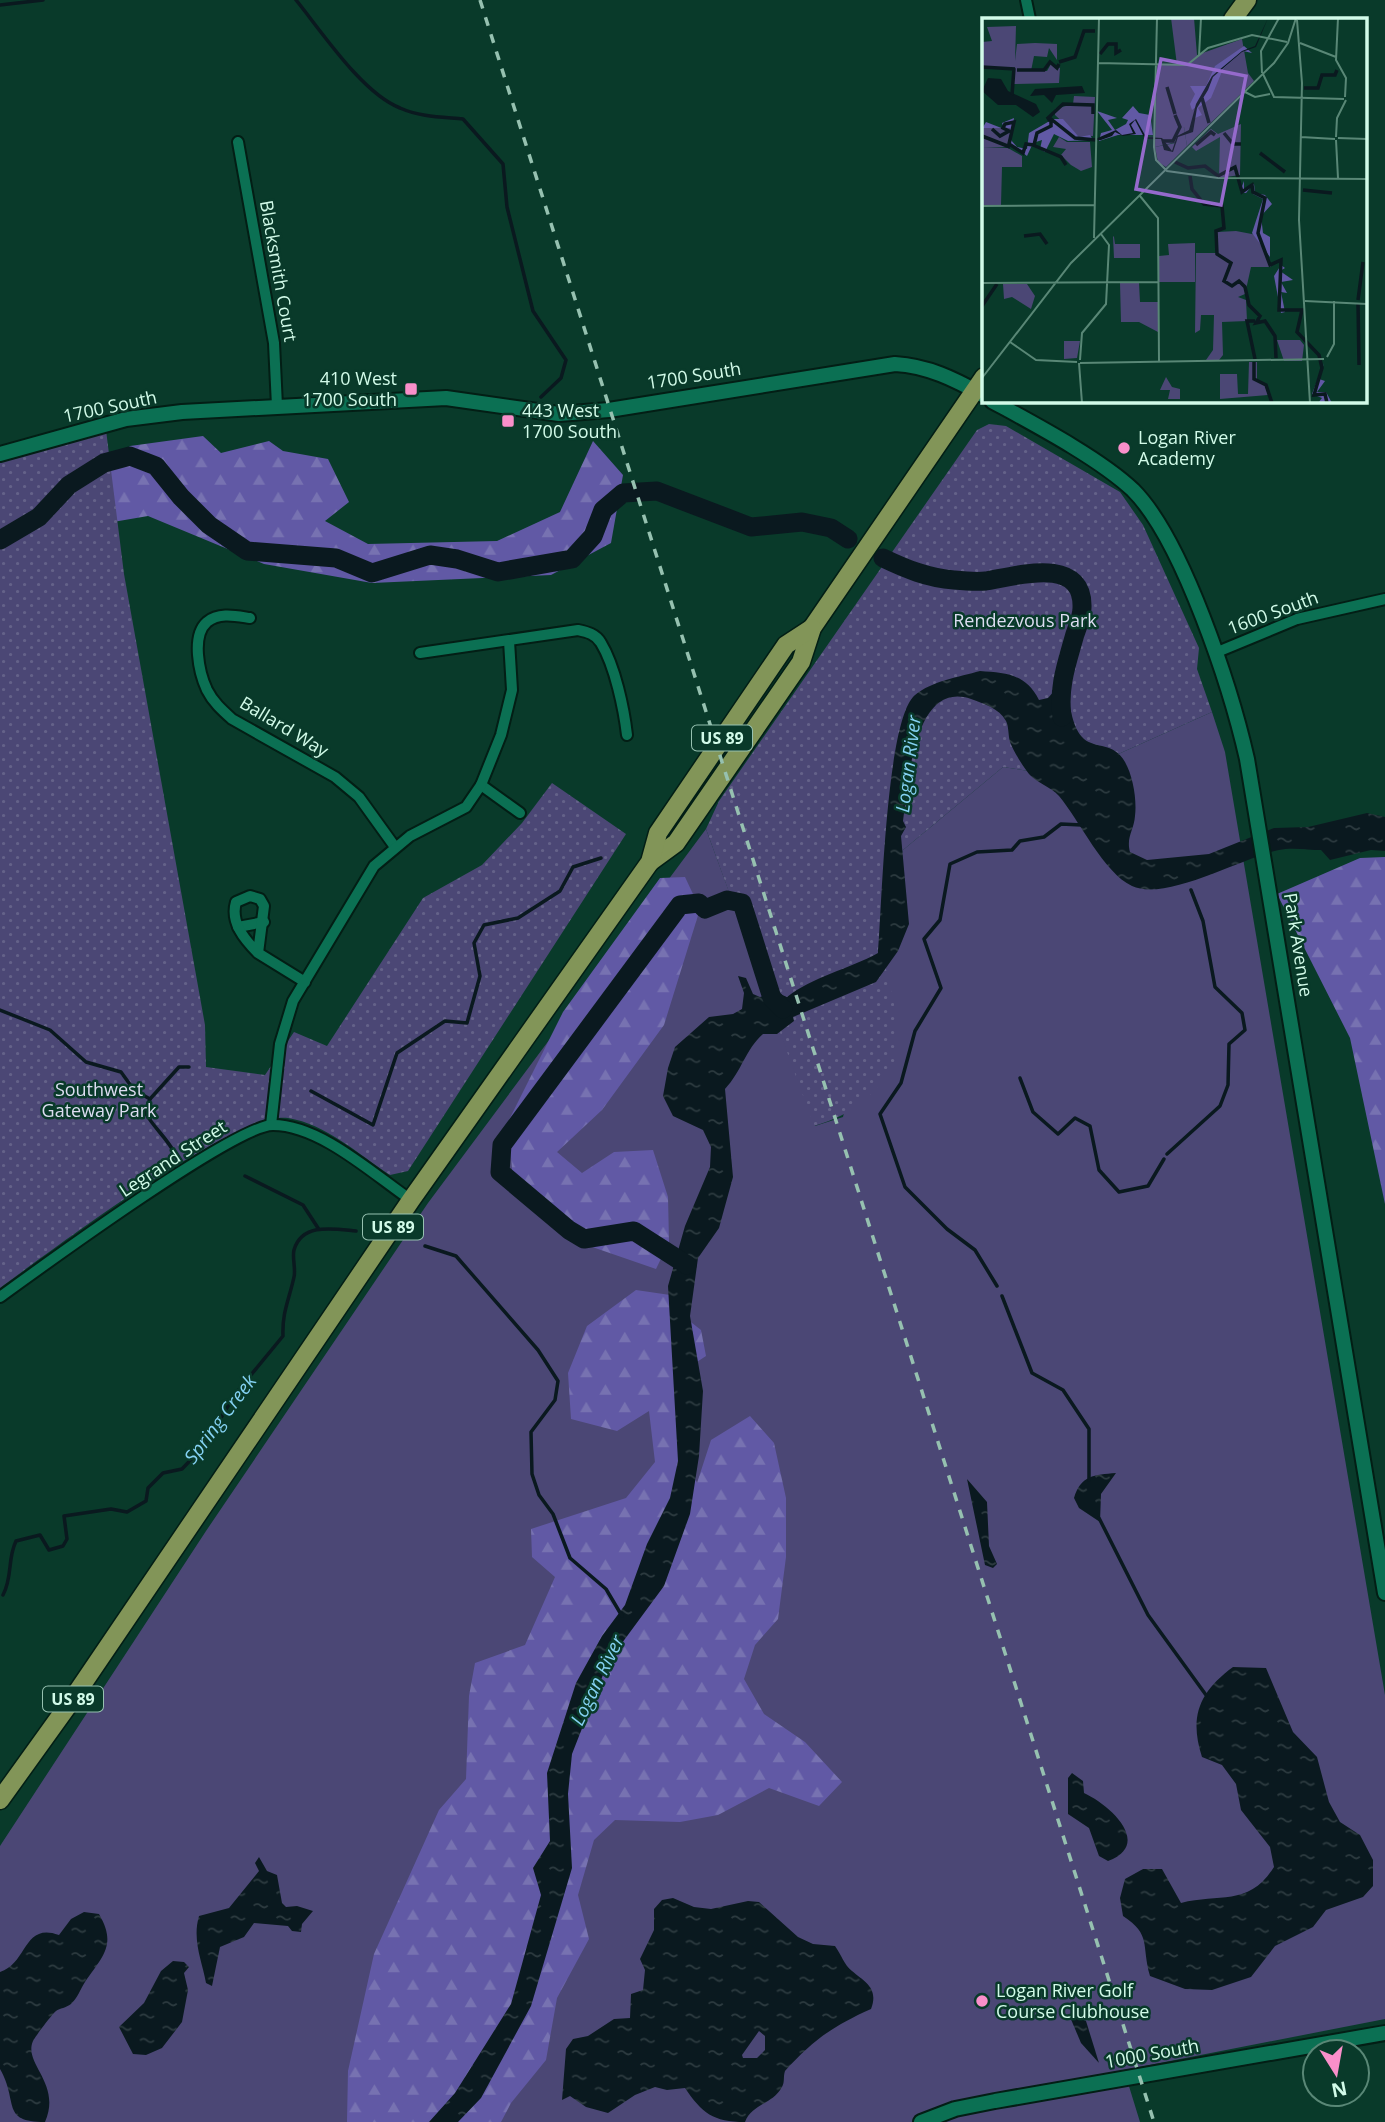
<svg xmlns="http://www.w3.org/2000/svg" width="1385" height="2122" font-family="'Open Sans',sans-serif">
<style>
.green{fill:#4b4775}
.forest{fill:url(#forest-firs)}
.park{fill:url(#park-dots)}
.water{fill:url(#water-ripples);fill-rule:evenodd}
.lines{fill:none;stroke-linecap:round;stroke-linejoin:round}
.stream{stroke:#0a191f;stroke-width:3.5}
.river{stroke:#0a191f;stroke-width:19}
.minor-casing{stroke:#031e15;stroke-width:14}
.tertiary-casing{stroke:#031e15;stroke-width:18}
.trunk-casing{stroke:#031e15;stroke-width:21}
.minor{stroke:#0b7053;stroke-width:10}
.tertiary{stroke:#0b7053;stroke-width:14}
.trunk{stroke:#829558;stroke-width:18}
.rail{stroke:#96c1b0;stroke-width:3.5;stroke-dasharray:9 9;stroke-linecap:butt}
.poi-dot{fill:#f98fca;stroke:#093a2a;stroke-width:2.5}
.labels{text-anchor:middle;stroke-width:5;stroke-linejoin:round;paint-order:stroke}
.shield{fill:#093a2a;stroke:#96c1b0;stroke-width:2}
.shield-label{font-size:16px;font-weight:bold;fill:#d2fbe9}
.street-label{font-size:18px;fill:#d2fbe9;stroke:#093a2a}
.poi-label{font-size:18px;fill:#d2fbe9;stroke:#093a2a;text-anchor:start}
.park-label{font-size:18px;fill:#ddddf2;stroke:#093a2a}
.water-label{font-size:19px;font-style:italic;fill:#84d1f2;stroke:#093a2a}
.inset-river{fill:none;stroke:#0a191f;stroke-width:3.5}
.inset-road{fill:none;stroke:#598776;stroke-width:2}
.view{fill:#956acc;fill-opacity:0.15;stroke:#956acc;stroke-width:3.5}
.inset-edge{fill:none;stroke:#d2fbe9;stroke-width:3.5}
</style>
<defs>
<pattern id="forest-firs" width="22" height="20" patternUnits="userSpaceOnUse" patternTransform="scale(1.75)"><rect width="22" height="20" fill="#6159a5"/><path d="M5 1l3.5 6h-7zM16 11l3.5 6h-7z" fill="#7772b1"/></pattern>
<pattern id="park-dots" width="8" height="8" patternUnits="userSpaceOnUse" patternTransform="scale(1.75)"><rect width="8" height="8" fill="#4b4775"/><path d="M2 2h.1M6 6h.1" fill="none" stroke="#646289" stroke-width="1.8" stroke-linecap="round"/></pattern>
<pattern id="water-ripples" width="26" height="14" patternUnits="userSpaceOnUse" patternTransform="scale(1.75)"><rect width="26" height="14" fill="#0a191f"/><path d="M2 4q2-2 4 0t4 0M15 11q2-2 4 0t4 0" fill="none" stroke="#2d3b40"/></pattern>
</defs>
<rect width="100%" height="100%" fill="#093a2a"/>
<path class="green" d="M1212 712 1225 752 1385 1695V2019L1124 2070 1140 2122H0V1846L206 1531 428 1203 706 829 815 1126 843 1117 882 952 886 909 903 850 1003 767 1067 777Z"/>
<g class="forest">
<path d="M203 436 221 453 269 441 283 451 328 459 349 502 325 521 368 544 497 541 560 512 593 441 623 475 611 543 551 575 372 583 264 564 148 516 43 534 130 446Z"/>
<path d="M1385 857V1204L1350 1038 1277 894 1360 858Z"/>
<path d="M685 877 700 909 664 1025 602 1110 557 1152 582 1173 614 1152 653 1150 668 1197 669 1242 656 1269 572 1240 514 1192 508 1122 563 1012 660 878Z"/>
<path d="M636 1290 670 1295 678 1312 701 1330 706 1356 680 1373V1447L697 1483 711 1440 750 1416 774 1443 786 1498V1557L778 1619 755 1645 744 1679 764 1714 805 1742 842 1782 819 1806 769 1788 718 1815 680 1822 615 1820 594 1840 578 1895 589 1939 557 1998 546 2060 511 2103 501 2122H347L348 2071 374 1954 439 1810 466 1779 469 1696 475 1663 525 1645 555 1577 532 1557 531 1529 626 1498 655 1462 649 1411 617 1431 571 1419 568 1373 587 1326Z"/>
</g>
<g class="park">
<path d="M989 424 1006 426 1120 492 1143 525 1199 648 1197 669 1212 712 1067 777 1003 767 903 850 886 909 882 952 894 1003 898 1063C870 1097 857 1113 814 1126L706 829 719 801 977 430Z"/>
<path d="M106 430 124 574 205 1025 206 1067 265 1075 294 1032 327 1046 423 898 482 865 522 823 552 783 626 834 408 1171 390 1175C358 1154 326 1124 288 1118 237 1110 49 1252 0 1288V462Z"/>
</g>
<g class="water">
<path d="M980 671C1007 673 1026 674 1039 700L1048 698 1055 690 1067 693C1071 708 1072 728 1084 739 1096 749 1114 742 1125 762 1133 776 1137 800 1135 816 1134 830 1126 837 1130 852L1147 860 1209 854 1274 828 1308 827 1367 813 1385 817V851L1371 850 1330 860 1321 850C1308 850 1292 847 1279 850 1243 857 1166 902 1132 886 1104 873 1079 820 1059 796 1051 787 1037 783 1029 774 1022 765 1014 752 1010 742 1008 735 1009 727 1006 721 999 708 984 704 971 699 913 679 908 786 903 821L906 827 901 836 909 924 898 951 876 982 793 1017 794 1021 777 1034H763C745 1050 742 1071 725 1089L733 1177 719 1228 698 1258 690 1316 703 1391 699 1456 690 1514 664 1586 608 1662 572 1754 568 1794 572 1868 531 2006 481 2098 458 2122H429L455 2093 511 2004 541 1895 533 1868 550 1841 547 1773 576 1683 602 1636 625 1605 647 1544 670 1498 678 1461 668 1286 685 1226 710 1167 711 1147 703 1130 673 1116 663 1096 668 1068 675 1047 709 1017 733 1014 742 1009 744 993 738 976 746 978 753 994 760 997 775 992 787 997C812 977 849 969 878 953 882 908 886 719 915 695 932 681 959 677 980 671Z"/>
<path d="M1116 1473 1101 1494 1100 1522 1079 1508 1074 1498C1081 1475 1094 1475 1116 1473Z"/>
<path d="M967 1479 987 1502 989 1546 997 1564 993 1568 985 1565Z"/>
<path d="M1233 1667 1266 1668 1293 1732 1317 1757 1329 1802 1340 1822 1360 1835 1373 1860V1886L1363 1897 1326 1910 1313 1927 1275 1946 1251 1977 1212 1990 1185 1989 1150 1976C1141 1945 1152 1935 1123 1916L1120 1898 1125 1879 1143 1869H1162L1181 1903C1220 1893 1249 1907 1274 1867L1270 1847 1241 1810 1236 1784 1222 1765 1202 1757C1189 1717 1199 1692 1233 1667Z"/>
<path d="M1072 1773 1083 1781 1084 1793C1110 1805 1153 1844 1108 1861L1099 1856 1089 1828 1068 1814V1778Z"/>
<path d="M259 1857 267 1871 277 1875 282 1903 286 1907 297 1906 313 1911 302 1924 301 1932 292 1931 288 1926 254 1923 244 1937 220 1947 212 1986 206 1983C202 1961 192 1940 199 1916L229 1908 259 1871 255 1863Z"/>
<path d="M673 1898 694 1907 711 1909 748 1901 759 1902 798 1937 813 1944 835 1946C841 1954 844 1965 852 1971 865 1982 879 1988 871 2009 833 2026 813 2040 785 2071 783 2077 785 2082 782 2087 773 2104 752 2104 745 2122 713 2122 702 2113 685 2088L667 2090 655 2087 635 2095 608 2113 586 2107 570 2096 562 2100 566 2049 573 2039 588 2036 614 2019 630 2018 631 1994 643 1990 645 1970 640 1959 654 1930V1909L662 1900ZM759 2031 765 2036V2050L757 2058H743L742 2055Z"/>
<path d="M84 1912 99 1914C117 1945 103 1956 85 1982 81 1988 77 1999 71 2004 66 2008 60 2008 56 2011 53 2013 35 2037 33 2041 23 2064 62 2083 45 2122 0 2122 19 2102 0 2069V1972C28 1963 23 1922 59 1935L71 1919Z"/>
<path d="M173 1961 184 1962 189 1967 184 1973 188 1990 182 2022 162 2048 146 2055 133 2054 119 2027 144 2003 161 1971Z"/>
<path d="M1072 2015 1086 2021 1099 2063 1081 2043 1070 2017Z"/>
</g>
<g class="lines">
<g class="stream">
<path d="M296 0C322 32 362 93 400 108 420 117 442 117 463 119L503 164 507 207 533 311 566 360 561 378 541 397"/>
<path d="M0 5 43 0"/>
<path d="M0 1010 50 1030 86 1062 121 1072 134 1090 150 1099 145 1112C153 1127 166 1137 174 1152"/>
<path d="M1020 1078 1033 1112 1058 1134 1075 1118 1090 1126 1099 1170 1119 1192 1148 1186 1164 1159"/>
<path d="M311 1091 373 1125 397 1053 445 1021 467 1023 480 976 474 943 484 925 518 918 560 891 573 867 601 858"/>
<path d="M150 1099 179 1067H189"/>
<path d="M1167 1154 1220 1106 1228 1085 1229 1044 1245 1030 1242 1013 1215 987 1203 921 1191 890"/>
<path d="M245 1176 303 1205 318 1228"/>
<path d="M425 1246 456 1256 538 1350 558 1381 555 1400 531 1432 532 1474 539 1495 553 1514 570 1558 606 1589 622 1616"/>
<path d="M997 1286 975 1250 947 1229 905 1187 880 1114 901 1083 915 1031 941 988 924 939 940 920 950 864 977 852 1012 850 1020 841 1044 837 1061 824 1082 825"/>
<path d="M1002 1296 1032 1373 1063 1390 1089 1429V1480"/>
<path d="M1099 1518 1148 1615 1206 1695"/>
<path d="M3 1595C13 1576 7 1560 16 1541L40 1535 49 1550 63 1546 67 1539 64 1516 111 1509 127 1512 146 1501 148 1488 163 1473 182 1469 203 1447 236 1393 283 1336C282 1312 289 1300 294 1277 296 1269 292 1258 294 1250 302 1222 335 1229 356 1231"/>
</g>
<g class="river">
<path d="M0 540 39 517 69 485 104 463 130 456 156 466 181 497 209 525 247 551 336 558 372 573 430 555 457 559 498 572 572 559 593 536 603 510 623 493 657 491 751 527 802 522 831 528 848 539"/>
<path d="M883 558C906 569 928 578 954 580 964 581 976 582 986 581 1016 576 1084 555 1082 608 1082 616 1078 626 1075 634 1067 663 1058 686 1062 717"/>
<path d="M687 1265 634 1231 584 1239 569 1230 500 1172 502 1145 680 905 699 903 705 909 727 900 742 903 772 998 783 1009"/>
</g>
<g class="minor-casing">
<g id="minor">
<path d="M1026 0 1030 19"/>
<path d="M238 142 274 343 277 406"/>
<path d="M250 618C236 616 219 612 207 622 191 636 199 673 207 690 213 702 222 710 232 719L335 777 359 797 395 847"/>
<path d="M420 653 578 630C587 632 596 634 601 643 615 666 624 709 627 735"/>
<path d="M1215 653 1297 619 1385 599"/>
<path d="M481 785 520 813"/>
<path d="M238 927 264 922"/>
<path d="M258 953C244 939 230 922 236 902L250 896 260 899 264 906 258 953 305 982"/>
<path d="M271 1125 280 1044 293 1001 374 866 410 836 466 807 481 785 501 735 512 690 509 641"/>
<path d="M0 1297C40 1268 236 1125 273 1125 320 1125 373 1174 411 1200"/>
</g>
</g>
<g class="tertiary-casing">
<g id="tertiary">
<path d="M992 401C1034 424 1099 458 1133 490 1183 540 1231 689 1247 759L1385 1593"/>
<path d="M0 454 126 419 182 412 446 398 559 414 609 410 895 364C928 366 954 379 983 395"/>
<path d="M921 2122 955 2109 995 2101 1385 2033"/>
</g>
</g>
<g class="trunk-casing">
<g id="trunk">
<path d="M1233 19 1247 0"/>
<path d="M650 862 676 843 801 662 812 628 984 377"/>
<path d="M0 1800 69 1704 411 1200 650 862 658 833 786 645 812 628"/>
</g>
</g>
<use href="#minor" class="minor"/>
<use href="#tertiary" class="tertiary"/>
<use href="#trunk" class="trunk"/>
<path class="rail" d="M480 0 1154 2122"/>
</g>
<g class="poi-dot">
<rect x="404" y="382" width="14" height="14" rx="3.5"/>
<rect x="501" y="414" width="14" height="14" rx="3.5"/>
<circle cx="1124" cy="448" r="7"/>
<circle cx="982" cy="2001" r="7"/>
</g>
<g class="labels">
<g class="shield">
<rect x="692" y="725.5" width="60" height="25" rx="5"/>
<rect x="363" y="1214.5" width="60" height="25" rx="5"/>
<rect x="43" y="1686.5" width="60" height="25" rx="5"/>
</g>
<g class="shield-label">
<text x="722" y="744">US 89</text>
<text x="393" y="1233">US 89</text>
<text x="73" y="1705">US 89</text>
</g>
<g class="street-label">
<text transform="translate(278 271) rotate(80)" y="6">Blacksmith Court</text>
<text transform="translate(694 376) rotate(-9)" y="6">1700 South</text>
<text transform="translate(110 407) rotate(-12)" y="6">1700 South</text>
<text transform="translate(1273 613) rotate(-20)" y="6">1600 South</text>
<text transform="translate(284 727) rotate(31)" y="6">Ballard Way</text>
<text transform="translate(1298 945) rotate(81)" y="6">Park Avenue</text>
<text transform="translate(173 1159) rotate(-33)" y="6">Legrand Street</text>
<text transform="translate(1152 2054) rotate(-10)" y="6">1000 South</text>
</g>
<g class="poi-label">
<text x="397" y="385" text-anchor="end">410 West<tspan x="397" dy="21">1700 South</tspan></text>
<text x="522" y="417">443 West<tspan x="522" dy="21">1700 South</tspan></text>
<text x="1138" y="444">Logan River<tspan x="1138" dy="21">Academy</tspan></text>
<text x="996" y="1997">Logan River Golf<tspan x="996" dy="21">Course Clubhouse</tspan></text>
</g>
<g class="park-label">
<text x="1025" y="627">Rendezvous Park</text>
<text x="99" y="1096">Southwest<tspan x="99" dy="21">Gateway Park</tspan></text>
</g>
<g class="water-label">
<text transform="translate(908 764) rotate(-83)" y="7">Logan River</text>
<text transform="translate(220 1419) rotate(-53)" y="7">Spring Creek</text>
<text transform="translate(597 1680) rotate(-64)" y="7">Logan River</text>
</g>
</g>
<g transform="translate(982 18)">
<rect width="385" height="385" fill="#093a2a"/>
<path d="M189 0H212L215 37 260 21 266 55 272 63 205 128 202 109 194 124 173 129 175 47H195ZM34 8 33 43 35 26 53 25 75 26V42L67 30 65 39 52 38 49 53 0 48V24L10 23 5 9ZM69 46 78 50 77 65 32 66V51L65 53ZM92 78 113 79 111 118 97 119 73 97V91L91 86ZM77 119 85 124H108L110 149 99 153 89 147 79 137 84 131 71 129ZM0 129 26 130 40 138V149H20L19 187H0ZM254 213 275 217 289 249H269L263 276 256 279 264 282 265 303 240 304 241 337 237 342H224L231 332 232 297H219L218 312 213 315 214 235H235V214ZM131 218 132 219 133 226H158V240H132ZM213 225V264H177V238L187 237 186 226ZM21 266H45L53 278 49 291 30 279 22 281ZM82 323H98L95 340 82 341ZM267 344H275V363L283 367 286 377 238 381V356H255L256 376H266ZM184 359 190 369 198 371V381H186L188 372H178Z" fill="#4b4775"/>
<path d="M262 28 270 35 261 33 241 51 229 80 216 90 220 97 213 100 214 89 210 92 208 86 213 76 208 68H224L233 48ZM151 88 157 95 168 97 171 117H136L117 123 119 115 130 112 115 93 135 100 126 102 133 112 144 106 146 102 140 100ZM32 100 29 122 35 129 45 131 47 115 71 101H81L97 119 108 117 111 122 86 123 72 116 63 134 58 131 60 122 51 125 45 138 9 110 0 111 4 104 22 111 20 105ZM262 163V171L272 166 273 175 283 177 290 186 279 198 281 215 288 219V239L270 215 281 181 271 176 269 169 264 175 258 174ZM299 247 303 250 298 253 311 262 299 264 305 275 299 274 303 294 299 295 292 258ZM342 345 337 361 343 363 335 374H344L350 385H336L340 380 330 376Z" fill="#6159a5"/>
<path d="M259 106 258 157 237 160 238 119 214 133 210 129 229 111 236 116ZM202 109 205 128 184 149 176 144 173 129 194 125 196 112ZM0 110H28V129H0ZM138 265H157L158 284H176V314L157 304H139ZM295 322H318L322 327 320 343H302Z" fill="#4b4775"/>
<path d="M286 0 274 29 260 34 231 59 226 72 215 90 211 114 196 119 191 134 182 132 179 121H163L153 102 149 107 154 116 141 118 133 114 130 118 119 122H111L134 112 140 117 151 115 147 106 154 101 164 119 180 120 190 133 195 118 207 112 214 86 230 58 260 33 273 28ZM6 60 19 61 26 73 54 86 58 94 51 99 34 87H16L0 73ZM100 68 103 75 74 77 70 85 62 77 48 78 53 71Z" fill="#0a191f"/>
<path class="inset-river" d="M118 36 126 26H134V35L139 32M77 44 93 39 102 13H113M0 49 33 51M35 52H62L68 44 75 50 77 46M185 69 193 96M322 70H336L340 57H353L355 52M30 77 32 50M220 80 227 105M68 103 66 100 81 86 111 87V96M10 111 18 118 27 113 21 110 23 106 32 104 27 126 41 135 44 126 52 127 55 115 69 108V101L93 120 114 122M242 115 251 126H259M0 118 28 129M181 123H191L198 109 193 97M51 127 79 139 84 147M214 127 229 114 233 117M278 135 303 154M193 144 206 150 223 148 236 158 253 149 260 174 270 167 271 174 283 180 276 215 288 247 299 242 297 292H320L315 314 337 337 340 350 332 377 343 376 345 385M208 158 210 171 222 186 240 188 242 210 234 213 235 236 249 245 242 263 250 268 257 263 263 269 267 287 278 298 274 305 283 303 293 318 294 340M321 172 350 175M42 218 58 216 65 226M376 282 381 244M376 285 377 347M0 288 15 266M273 303H265L273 341M272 344V361L284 367 290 385"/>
<path class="inset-road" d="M175 0 172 129 174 142 185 153 236 160 385 161M356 0 354 42 364 60 363 79M315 2 320 65 317 202 328 385M318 25 354 39M217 38 219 0M116 45 205 47 226 30 270 17 305 24M280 55 279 33 297 0M281 56 292 79 362 81M263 74 273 79 288 76M319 119 353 121M354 119 355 100 364 82M356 120 385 121M354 122 356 160M158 178 176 200 177 343M0 188 113 187M112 220 117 0M0 265 177 264M323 283 385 286M28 324 54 342 95 344M345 339 352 326V283M98 342 100 315 124 286 127 227 119 216M97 345 100 385M98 345 342 341M0 360 89 245 292 45 306 25 314 0"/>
<path class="view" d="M179 41 264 58 239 187 154 171Z"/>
<rect width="385" height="385" class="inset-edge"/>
</g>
<g transform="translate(1336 2073) rotate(169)"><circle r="33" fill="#093a2a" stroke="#598776" stroke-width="2"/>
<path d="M0-5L12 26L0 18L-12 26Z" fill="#f98fca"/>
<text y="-10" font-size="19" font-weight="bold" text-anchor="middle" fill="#d2fbe9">N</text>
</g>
</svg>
